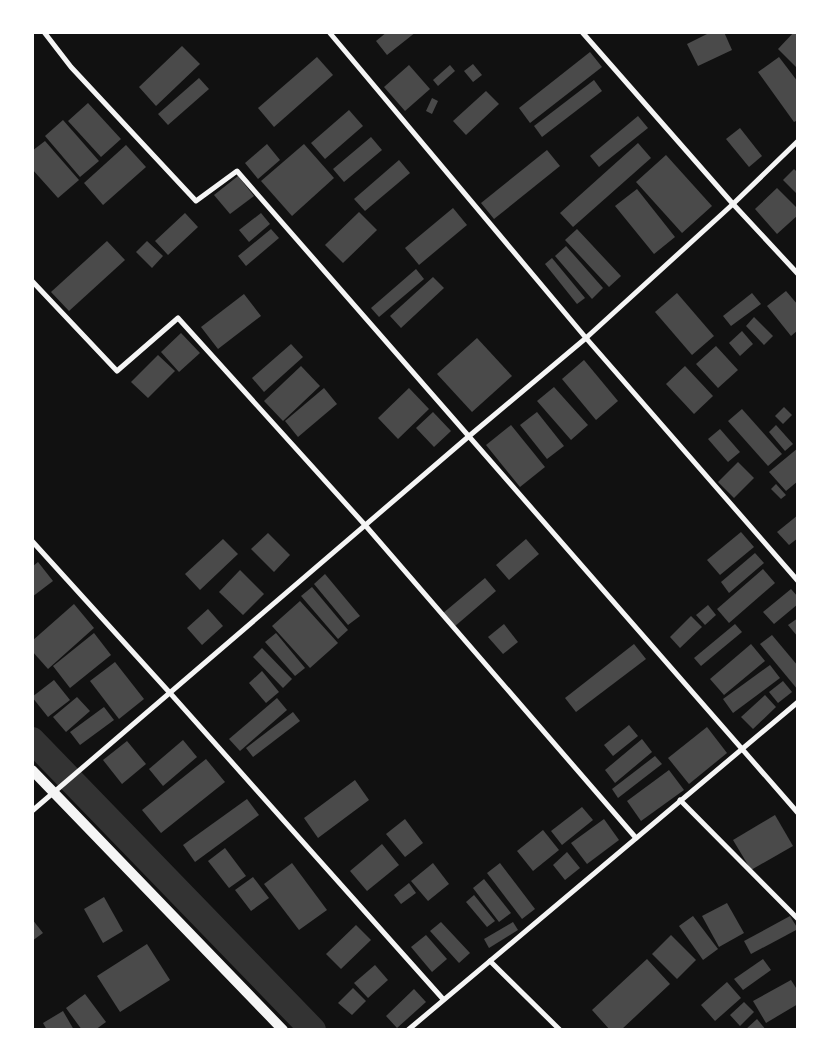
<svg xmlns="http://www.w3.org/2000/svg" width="830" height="1062" font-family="'Public Sans',sans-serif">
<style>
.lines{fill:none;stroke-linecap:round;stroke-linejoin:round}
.canal{stroke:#333;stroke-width:26}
.building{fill:#4a4a4a}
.minor{stroke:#f5f5f5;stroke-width:5}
.secondary{stroke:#f5f5f5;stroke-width:10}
</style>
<rect width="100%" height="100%" fill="#111"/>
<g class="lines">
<path class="canal" d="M32 740 313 1030"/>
</g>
<g class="building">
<path d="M387 32H416L387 55 376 41Z"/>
<path d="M711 32H724L732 50 698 66 687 44Z"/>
<path d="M794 32H798V69L778 49Z"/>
<path d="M182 46 200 64 156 106 139 87Z"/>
<path d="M590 52 602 67 530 123 519 108Z"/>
<path d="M317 57 333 75 274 127 258 108Z"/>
<path d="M779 57 798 82V120L794 122 758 72Z"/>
<path d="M473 64 482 75 473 82 464 71Z"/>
<path d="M409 65 430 89 405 111 384 87Z"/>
<path d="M450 65 455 71 438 86 433 80Z"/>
<path d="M199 78 209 89 168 125 158 114Z"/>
<path d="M594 80 602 91 542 137 534 126Z"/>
<path d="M486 91 499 104 466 135 453 121Z"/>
<path d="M432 98 438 101 432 114 426 111Z"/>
<path d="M88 103 121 139 101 157 68 121Z"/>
<path d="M349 110 363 126 325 159 311 143Z"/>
<path d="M638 116 648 128 599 167 590 156Z"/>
<path d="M63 120 99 161 80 177 45 136Z"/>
<path d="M740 128 762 156 749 167 726 139Z"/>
<path d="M371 137 382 150 344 182 333 169Z"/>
<path d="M45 141 79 180 58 198 32 169V151Z"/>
<path d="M638 143 651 158 573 227 560 213Z"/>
<path d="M267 144 280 160 258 179 245 163Z"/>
<path d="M304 144 334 178 292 216 261 181Z"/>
<path d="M126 145 146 167 103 205 84 183Z"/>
<path d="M547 150 560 166 494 219 481 203Z"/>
<path d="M666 155 712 206 682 233 636 182Z"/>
<path d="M399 160 410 173 365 211 354 199Z"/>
<path d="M794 169 798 173V195L783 180Z"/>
<path d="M238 176 254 196 230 214 214 195Z"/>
<path d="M777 188 798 209V215L777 234 755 209Z"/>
<path d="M637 189 675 237 654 254 615 206Z"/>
<path d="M453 208 467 225 419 265 405 248Z"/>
<path d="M359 212 377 230 343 263 325 245Z"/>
<path d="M185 213 198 227 168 255 155 241Z"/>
<path d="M261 213 270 224 249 242 239 230Z"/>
<path d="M271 229 279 238 246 266 238 256Z"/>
<path d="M577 229 621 276 609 287 565 240Z"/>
<path d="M107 241 125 260 69 311 51 292Z"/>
<path d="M147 241 163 256 152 268 136 252Z"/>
<path d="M566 246 603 288 592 299 555 256Z"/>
<path d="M552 258 585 298 577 304 545 264Z"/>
<path d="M416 269 424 279 379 317 371 308Z"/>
<path d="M433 277 444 288 401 328 390 316Z"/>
<path d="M786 291 798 305V330L791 336 767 306Z"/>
<path d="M677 293 714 336 692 355 655 312Z"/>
<path d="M752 293 761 304 731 326 723 316Z"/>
<path d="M244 294 261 316 218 349 201 327Z"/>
<path d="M754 317 773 336 764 345 746 326Z"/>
<path d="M742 331 753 344 740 356 729 343Z"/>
<path d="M181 333 200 353 179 372 161 352Z"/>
<path d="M477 338 512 376 472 412 437 374Z"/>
<path d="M291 344 303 357 264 392 252 378Z"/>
<path d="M716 346 738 370 718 388 696 364Z"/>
<path d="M158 355 175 371 148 398 131 382Z"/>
<path d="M584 360 618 401 596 420 562 379Z"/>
<path d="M301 366 320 386 283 421 264 401Z"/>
<path d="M685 366 713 396 694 414 666 384Z"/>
<path d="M554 387 588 425 571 440 537 401Z"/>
<path d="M324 388 337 404 298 437 285 421Z"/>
<path d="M409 388 429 409 398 439 378 418Z"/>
<path d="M784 407 792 415 783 424 775 416Z"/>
<path d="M742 409 782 454 768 466 728 421Z"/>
<path d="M433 412 451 431 434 447 416 428Z"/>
<path d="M537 412 564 446 547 459 520 425Z"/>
<path d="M511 425 545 467 520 487 486 445Z"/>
<path d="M776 425 793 444 785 451 769 432Z"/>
<path d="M720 429 740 452 728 462 708 439Z"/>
<path d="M798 448V481L786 491 769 472Z"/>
<path d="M738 462 754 478 734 498 718 482Z"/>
<path d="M776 484 786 495 781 499 771 489Z"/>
<path d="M798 515V538L789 545 777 532Z"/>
<path d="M741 532 754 547 720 575 707 560Z"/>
<path d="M268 533 290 555 274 572 251 549Z"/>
<path d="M223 539 238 554 200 590 185 574Z"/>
<path d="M526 539 539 554 509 580 496 565Z"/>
<path d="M755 553 764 563 729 593 721 582Z"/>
<path d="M38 562 53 581 32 597V567Z"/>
<path d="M763 569 775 583 729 623 717 609Z"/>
<path d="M240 570 264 594 243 615 219 592Z"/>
<path d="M325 574 360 616 348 625 314 584Z"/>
<path d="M485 578 496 591 454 627 442 614Z"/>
<path d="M312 587 348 630 338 639 301 596Z"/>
<path d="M791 589 798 597V604L774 624 763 612Z"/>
<path d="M300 601 338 643 310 668 272 626Z"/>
<path d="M74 604 94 628 48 669 32 651V641Z"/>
<path d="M708 605 716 615 705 625 696 615Z"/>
<path d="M208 609 223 626 202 645 187 628Z"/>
<path d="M691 616 702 627 680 648 670 637Z"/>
<path d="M798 618V637L788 625Z"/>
<path d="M504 624 518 642 503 654 488 637Z"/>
<path d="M735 624 742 632 701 666 694 658Z"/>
<path d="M94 633 111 655 70 688 53 666Z"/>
<path d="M276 633 305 668 295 676 265 642Z"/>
<path d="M772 635 798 666V690L760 644Z"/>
<path d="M634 644 646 659 576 712 565 698Z"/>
<path d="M751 644 765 661 724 695 710 679Z"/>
<path d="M262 648 292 679 283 688 253 657Z"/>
<path d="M115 662 144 699 119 719 90 681Z"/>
<path d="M770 665 780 678 733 713 723 699Z"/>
<path d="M262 671 279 692 266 703 249 683Z"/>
<path d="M54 680 70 700 48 717 32 697Z"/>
<path d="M783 681 792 692 778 703 769 692Z"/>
<path d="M765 695 776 707 753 729 741 717Z"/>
<path d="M77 697 90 711 66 732 53 717Z"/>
<path d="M277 698 287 710 240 751 229 739Z"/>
<path d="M104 707 114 720 80 745 70 732Z"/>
<path d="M293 712 300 721 253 757 246 748Z"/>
<path d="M629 725 638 736 613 756 604 745Z"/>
<path d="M707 727 727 753 689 784 668 758Z"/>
<path d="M642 739 652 752 615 783 605 770Z"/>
<path d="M183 740 197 757 163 786 149 769Z"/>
<path d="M127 741 146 764 122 784 103 760Z"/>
<path d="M655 756 662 764 618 798 612 789Z"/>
<path d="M206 759 225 782 161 833 142 810Z"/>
<path d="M669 770 684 790 641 821 627 801Z"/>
<path d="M355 780 369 800 318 838 304 818Z"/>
<path d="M247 799 259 815 195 862 183 845Z"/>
<path d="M582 807 593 820 562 845 551 831Z"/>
<path d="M775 815 793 846 751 870 733 840Z"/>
<path d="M405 819 423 843 405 857 386 834Z"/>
<path d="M604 819 619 840 587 864 571 843Z"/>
<path d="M543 830 559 850 533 871 517 851Z"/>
<path d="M382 844 399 865 367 891 350 871Z"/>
<path d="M225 848 246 876 229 888 208 861Z"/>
<path d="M567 852 580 868 565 880 553 865Z"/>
<path d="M292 863 327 910 299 930 264 884Z"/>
<path d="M433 863 449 884 428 901 411 881Z"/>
<path d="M500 863 535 909 522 919 487 873Z"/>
<path d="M253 877 269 898 251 911 235 890Z"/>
<path d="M484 879 511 913 499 922 473 888Z"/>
<path d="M409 883 416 893 401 904 394 895Z"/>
<path d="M474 895 495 921 487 927 466 902Z"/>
<path d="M104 897 123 931 103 943 84 909Z"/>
<path d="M727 903 744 933 719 947 702 916Z"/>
<path d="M693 916 718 949 703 960 679 926Z"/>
<path d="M790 916 798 929 751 954 744 941Z"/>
<path d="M32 919 43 933 32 941Z"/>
<path d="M441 922 470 953 459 963 430 931Z"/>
<path d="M513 922 518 930 489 948 484 939Z"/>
<path d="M356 925 371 940 341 969 326 954Z"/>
<path d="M426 935 447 959 432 972 411 947Z"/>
<path d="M671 935 696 960 677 979 652 954Z"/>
<path d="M147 944 170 980 120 1012 97 976Z"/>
<path d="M647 959 670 984 621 1030H610L592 1010Z"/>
<path d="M763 959 771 970 743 990 734 979Z"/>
<path d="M375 965 388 980 368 998 354 983Z"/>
<path d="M791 980 798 991V1004L766 1023 753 1001Z"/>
<path d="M727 982 741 998 715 1021 701 1005Z"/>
<path d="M353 988 366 1001 352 1015 338 1003Z"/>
<path d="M414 989 426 1002 397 1028 386 1016Z"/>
<path d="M85 994 106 1022 95 1030H82L66 1008Z"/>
<path d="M744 1002 754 1012 740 1026 730 1015Z"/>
<path d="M63 1011 74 1030H47L43 1023Z"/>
<path d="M757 1019 766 1030H745Z"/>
</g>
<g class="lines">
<g class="minor">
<path d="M44 32 71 67 196 201 237 171 798 813"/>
<path d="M329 32 586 338 798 581"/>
<path d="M582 32 733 204 798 274"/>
<path d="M32 281 117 371 178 318 365 525 636 838"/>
<path d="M32 541 170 693 443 999"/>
<path d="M680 800 798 919"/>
<path d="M32 811 468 437 586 338 733 204 798 141"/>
<path d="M490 961 560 1030"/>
<path d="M408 1030 798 702"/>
</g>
<path class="secondary" d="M32 770 283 1030"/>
</g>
<rect width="830" height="1062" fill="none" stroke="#ffffff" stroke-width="68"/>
</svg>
